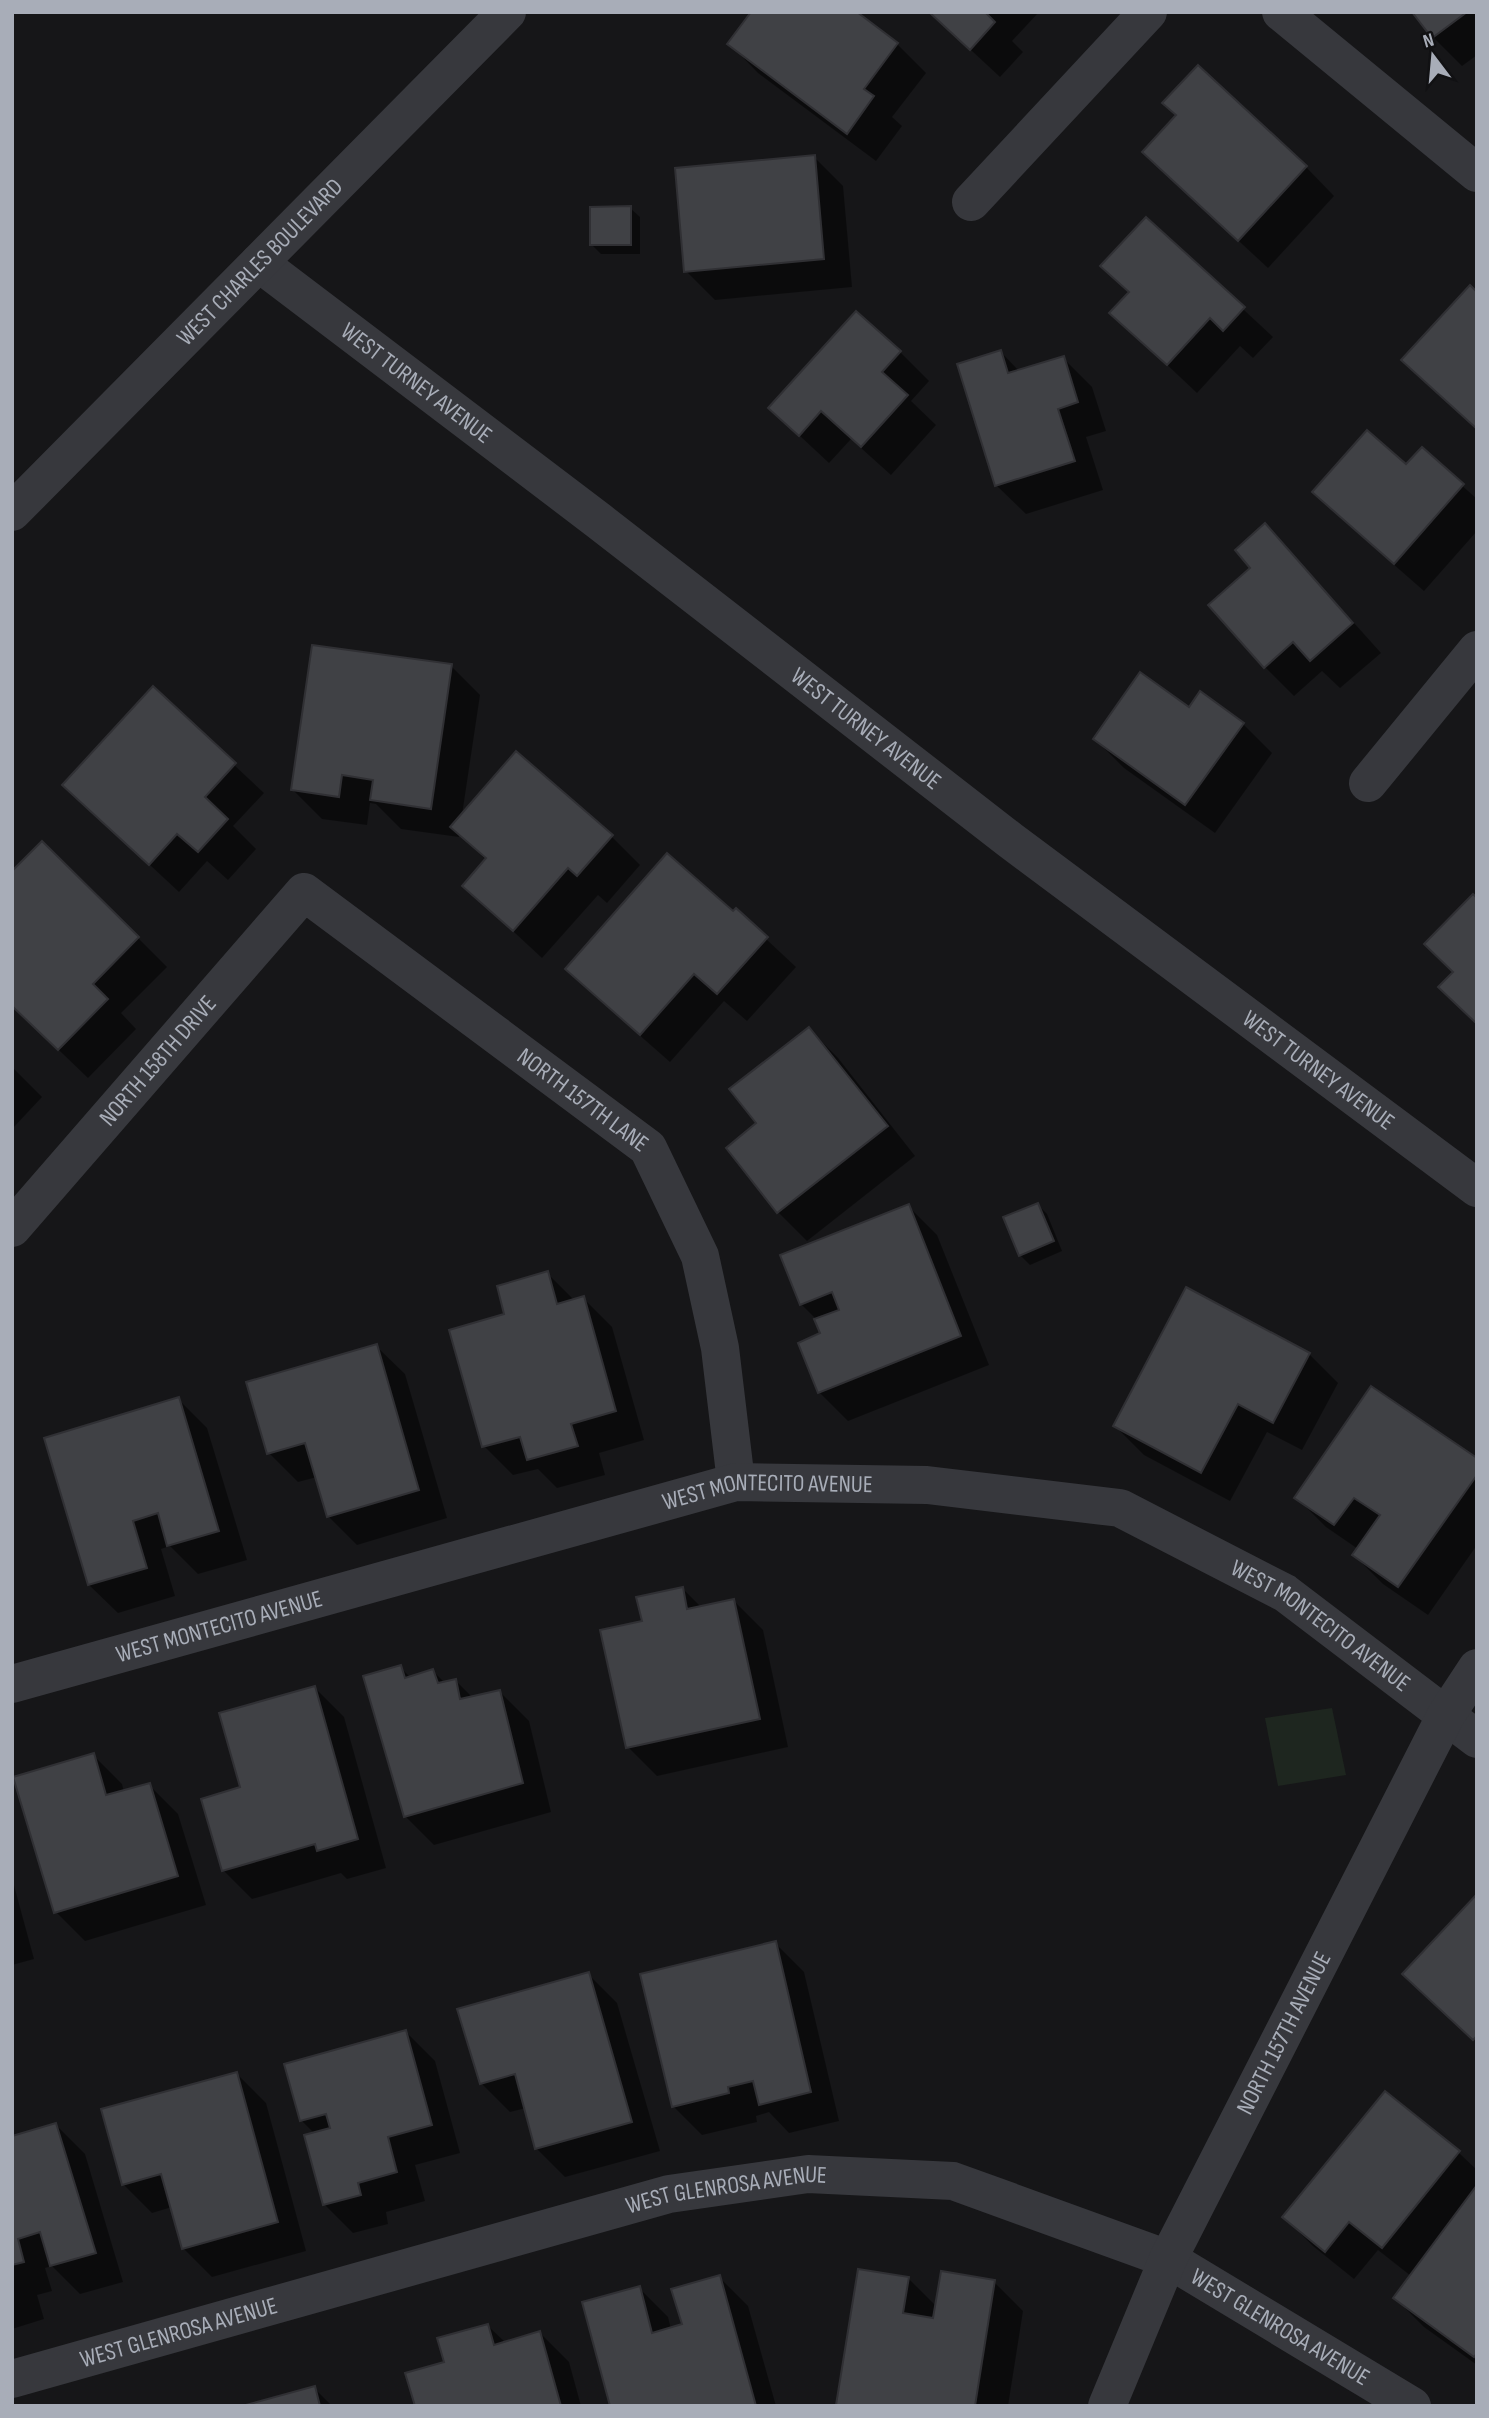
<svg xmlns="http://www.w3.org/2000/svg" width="1489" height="2418" font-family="'Sofia Sans Condensed',sans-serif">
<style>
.park{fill:#1e261f}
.shadow{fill:#0007}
.building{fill:#404145;stroke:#303034;stroke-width:2}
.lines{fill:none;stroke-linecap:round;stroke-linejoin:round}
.minor{stroke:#37383d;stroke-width:38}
.tertiary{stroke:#37383d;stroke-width:38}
.labels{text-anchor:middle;stroke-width:7;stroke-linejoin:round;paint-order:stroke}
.street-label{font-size:24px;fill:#a8adb8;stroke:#111113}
</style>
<rect width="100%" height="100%" fill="#161618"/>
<path class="park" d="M1332 1708 1346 1775 1278 1786 1265 1718Z"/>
<g class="shadow">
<path d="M854 12 897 44 926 73 892 117 902 126 876 161 758 73 730 44Z"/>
<path d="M930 12H1039L1012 41 1023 52 1000 77Z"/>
<path d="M1414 12H1477V55L1462 66 1433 37Z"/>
<path d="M814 157 843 186 852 287 715 300 686 271Z"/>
<path d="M1306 167 1334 196 1268 268 1173 180Z"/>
<path d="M630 208 640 217V254H601L592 245Z"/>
<path d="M1146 219 1273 337 1253 358 1240 346 1197 393 1112 313 1130 293Z"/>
<path d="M900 352 929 381 911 401 936 425 891 475 851 439 829 463 770 408Z"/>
<path d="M1001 352 1020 372 1063 358 1092 387 1106 431 1086 437 1103 490 1026 514 997 486 959 365Z"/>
<path d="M1422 450 1477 499V531L1424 591 1344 521 1315 492 1407 467Z"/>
<path d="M1265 526 1293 555 1381 653 1340 688 1322 671 1294 696 1265 667 1252 568Z"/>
<path d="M451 666 480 695 462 815 611 836 640 865 607 903 598 895 542 958 464 886 487 861 459 834V837L401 829 376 804 370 803 367 825 322 819 293 790Z"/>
<path d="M153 689 264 793 233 826 256 849 228 880 207 861 179 892 64 785Z"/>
<path d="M1200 693 1243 724 1272 753 1215 833 1124 768 1095 739 1189 710Z"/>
<path d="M736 911 796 967 747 1021 724 1001 670 1062 596 997 567 969 733 914Z"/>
<path d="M138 938 167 967 121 1013 136 1029 88 1078 12 1005Z"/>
<path d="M809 1029 838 1058 915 1156 807 1241 778 1212 759 1123Z"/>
<path d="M12 1067 42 1097 12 1129Z"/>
<path d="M1038 1205 1047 1214 1062 1251 1030 1265 1020 1255Z"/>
<path d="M908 1206 937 1235 989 1365 848 1421 819 1392 823 1334 817 1320 801 1304Z"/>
<path d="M547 1273 575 1301 583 1298 612 1327 644 1440 599 1453 605 1475 557 1488 538 1469 513 1475 484 1446 506 1315Z"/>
<path d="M376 1346 405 1374 447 1518 357 1545 328 1516 317 1477 298 1482 269 1453Z"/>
<path d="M1309 1354 1338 1383 1302 1450 1267 1432 1230 1501 1144 1455 1115 1426Z"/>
<path d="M178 1399 207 1428 247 1560 198 1574 170 1546 161 1549 175 1596 118 1613 89 1585Z"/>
<path d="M1477 1461V1545L1428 1615 1383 1584 1354 1555 1358 1549 1326 1527 1297 1498Z"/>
<path d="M682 1588 702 1608 734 1601 763 1630 788 1747 657 1776 628 1747 644 1622Z"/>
<path d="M400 1667 411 1678 433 1671 445 1683 456 1681 473 1698 500 1692 529 1721 551 1812 434 1845 405 1816Z"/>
<path d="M315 1688 344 1717 386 1868 347 1879 341 1873 252 1899 223 1870 243 1788Z"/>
<path d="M93 1755 122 1784 124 1792 149 1785 178 1814 206 1905 85 1941 56 1912Z"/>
<path d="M12 1878 34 1959 12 1965Z"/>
<path d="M775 1943 804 1972 839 2121 789 2133 769 2112 756 2116 757 2122 702 2135 673 2106Z"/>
<path d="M588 1974 617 2003 660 2151 565 2177 536 2148 526 2108 510 2112 481 2083Z"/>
<path d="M406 2032 435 2061 460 2153 415 2165 425 2201 386 2212 388 2224 353 2233 324 2204 315 2134 301 2120Z"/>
<path d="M237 2074 266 2103 306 2251 212 2277 183 2248 172 2207 152 2213 123 2184Z"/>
<path d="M1385 2093 1459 2153 1477 2170V2365L1424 2327 1395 2298 1411 2276 1378 2250 1354 2279 1313 2246 1284 2217Z"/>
<path d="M56 2125 85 2154 123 2282 80 2294 52 2266 45 2268 52 2291 37 2295 44 2319 12 2329V2138Z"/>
<path d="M719 2277 748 2306 776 2406H612L639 2288 668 2317 671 2329 684 2326Z"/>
<path d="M908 2278 937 2307 994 2282 1023 2311 1008 2406 838 2404Z"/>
<path d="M488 2326 506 2343 540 2333 569 2362 581 2406H416L446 2363Z"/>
<path d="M314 2388 332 2406H249Z"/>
</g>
<g class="building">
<path d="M751 12H857L898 43 864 89 874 96 847 134 727 44Z"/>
<path d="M929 12H985L995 22 970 50Z"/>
<path d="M1412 12H1467L1432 38Z"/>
<path d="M1198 65 1307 166 1238 241 1142 152 1176 115 1162 103Z"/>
<path d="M815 155 824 259 684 272 675 168Z"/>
<path d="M631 206V245H590V207Z"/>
<path d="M1146 217 1245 307 1223 331 1210 318 1167 365 1109 313 1129 292 1100 266Z"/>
<path d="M1470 285 1477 292V429L1401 360Z"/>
<path d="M856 311 901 351 882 372 908 395 861 447 821 411 799 436 768 408Z"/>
<path d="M1001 350 1008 373 1064 356 1078 402 1058 409 1075 461 995 486 957 364Z"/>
<path d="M1367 430 1406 464 1422 447 1464 484 1394 564 1312 492Z"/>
<path d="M1265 523 1353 623 1310 661 1293 642 1264 668 1208 605 1250 568 1235 550Z"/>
<path d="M312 645 452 664 431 809 370 800 373 780 342 775 339 797 291 790Z"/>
<path d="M1140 672 1189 707 1200 691 1244 723 1185 805 1093 739Z"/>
<path d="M153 686 236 763 205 797 228 819 198 852 177 834 149 865 62 785Z"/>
<path d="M516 751 613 835 577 876 568 868 513 931 462 886 486 858 450 827Z"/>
<path d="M42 841 139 937 93 984 108 999 58 1050 12 1006V871Z"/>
<path d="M667 853 733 911 736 908 768 937 717 994 694 974 640 1035 565 969Z"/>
<path d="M1473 894 1477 898V1024L1438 987 1453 972 1424 944Z"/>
<path d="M809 1027 888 1126 777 1213 726 1148 756 1123 729 1089Z"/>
<path d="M1038 1203 1054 1241 1019 1256 1003 1217Z"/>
<path d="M909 1204 961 1336 818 1393 798 1343 820 1333 814 1319 839 1310 832 1292 800 1305 780 1255Z"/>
<path d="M548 1271 557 1304 584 1296 616 1411 571 1424 578 1446 527 1460 520 1437 482 1447 449 1330 504 1314 497 1286Z"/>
<path d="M1186 1287 1310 1353 1273 1423 1238 1404 1201 1473 1113 1426Z"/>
<path d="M377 1344 419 1490 327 1517 305 1443 267 1454 246 1382Z"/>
<path d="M1371 1386 1477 1458V1475L1398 1587 1352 1555 1380 1515 1354 1498 1334 1525 1294 1498Z"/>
<path d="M179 1397 219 1531 167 1546 158 1513 133 1521 147 1568 88 1585 44 1438Z"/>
<path d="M683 1587 687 1609 734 1599 760 1719 626 1748 600 1630 642 1621 636 1597Z"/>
<path d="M401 1665 405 1678 433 1669 438 1683 456 1679 460 1699 500 1690 523 1783 404 1817 363 1676Z"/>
<path d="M315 1686 358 1839 317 1851 315 1844 222 1871 201 1799 240 1787 219 1713Z"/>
<path d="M94 1753 106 1795 150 1783 178 1876 54 1913 13 1777Z"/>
<path d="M1477 1894V2036L1473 2040 1402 1974Z"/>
<path d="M776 1941 811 2092 759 2105 753 2081 728 2087 729 2093 672 2107 640 1974Z"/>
<path d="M589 1972 632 2122 535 2149 515 2074 480 2084 457 2009Z"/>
<path d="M406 2030 432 2125 388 2137 397 2172 358 2183 361 2195 323 2205 304 2135 330 2128 326 2114 300 2121 284 2064Z"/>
<path d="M237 2072 278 2222 182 2249 161 2174 122 2185 101 2109Z"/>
<path d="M1385 2091 1460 2151 1382 2248 1349 2222 1325 2252 1282 2217Z"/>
<path d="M56 2123 96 2253 50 2266 40 2232 18 2239 24 2262 12 2265V2136Z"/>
<path d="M1477 2185V2353L1474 2357 1393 2298Z"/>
<path d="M858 2269 909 2277 903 2313 933 2318 941 2271 995 2280 975 2406 836 2405Z"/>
<path d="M720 2275 756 2406H610L582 2302 640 2286 652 2333 682 2324 671 2289Z"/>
<path d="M488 2324 494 2345 540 2331 561 2406H415L405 2373 444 2362 437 2338Z"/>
<path d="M315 2386 320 2406H242Z"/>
</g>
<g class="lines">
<g class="minor">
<path d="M1281 12 1477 173"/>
<path d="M971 202 1148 12"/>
<path d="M1368 783 1477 650"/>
<path id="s1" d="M12 1228 304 892 648 1148 700 1256 720 1348 736 1482"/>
<path id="s2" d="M12 1684 736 1482 927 1485 1120 1508 1285 1593 1477 1739"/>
<path id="s3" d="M12 2379 669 2194 808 2174 953 2181 1168 2259 1412 2406"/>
<path id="s4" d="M1107 2406 1168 2259 1446 1715 1477 1668"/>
</g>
<g class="tertiary">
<path id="s5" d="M259 263 599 521 1010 840 1477 1188"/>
<path id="s6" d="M12 512 507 12"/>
</g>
</g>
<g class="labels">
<g class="street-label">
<text dy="8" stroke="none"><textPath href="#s6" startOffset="352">WEST CHARLES BOULEVARD</textPath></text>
<text dy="8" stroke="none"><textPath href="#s5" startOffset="198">WEST TURNEY AVENUE</textPath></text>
<text dy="8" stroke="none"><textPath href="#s5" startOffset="765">WEST TURNEY AVENUE</textPath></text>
<text dy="8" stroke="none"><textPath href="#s1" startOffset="222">NORTH 158TH DRIVE</textPath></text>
<text dy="8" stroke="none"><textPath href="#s5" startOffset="1332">WEST TURNEY AVENUE</textPath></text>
<text dy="8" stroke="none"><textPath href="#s1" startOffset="793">NORTH 157TH LANE</textPath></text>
<text dy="8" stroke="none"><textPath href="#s2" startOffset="782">WEST MONTECITO AVENUE</textPath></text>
<text dy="8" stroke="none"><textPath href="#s2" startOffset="215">WEST MONTECITO AVENUE</textPath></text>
<text dy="8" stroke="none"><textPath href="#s2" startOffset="1370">WEST MONTECITO AVENUE</textPath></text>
<text dy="8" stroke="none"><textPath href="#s4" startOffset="413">NORTH 157TH AVENUE</textPath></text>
<text dy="8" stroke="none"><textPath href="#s3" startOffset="740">WEST GLENROSA AVENUE</textPath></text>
<text dy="8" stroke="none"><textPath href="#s3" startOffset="1328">WEST GLENROSA AVENUE</textPath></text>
<text dy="8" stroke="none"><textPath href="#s3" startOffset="173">WEST GLENROSA AVENUE</textPath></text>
</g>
</g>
<rect width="1489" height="2418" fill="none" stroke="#a8adb8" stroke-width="28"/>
<g transform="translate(1433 56) rotate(344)" stroke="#111113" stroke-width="5" paint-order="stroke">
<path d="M0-5L12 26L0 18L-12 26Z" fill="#a8adb8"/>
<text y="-10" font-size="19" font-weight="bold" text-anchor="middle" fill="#a8adb8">N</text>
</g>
</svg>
